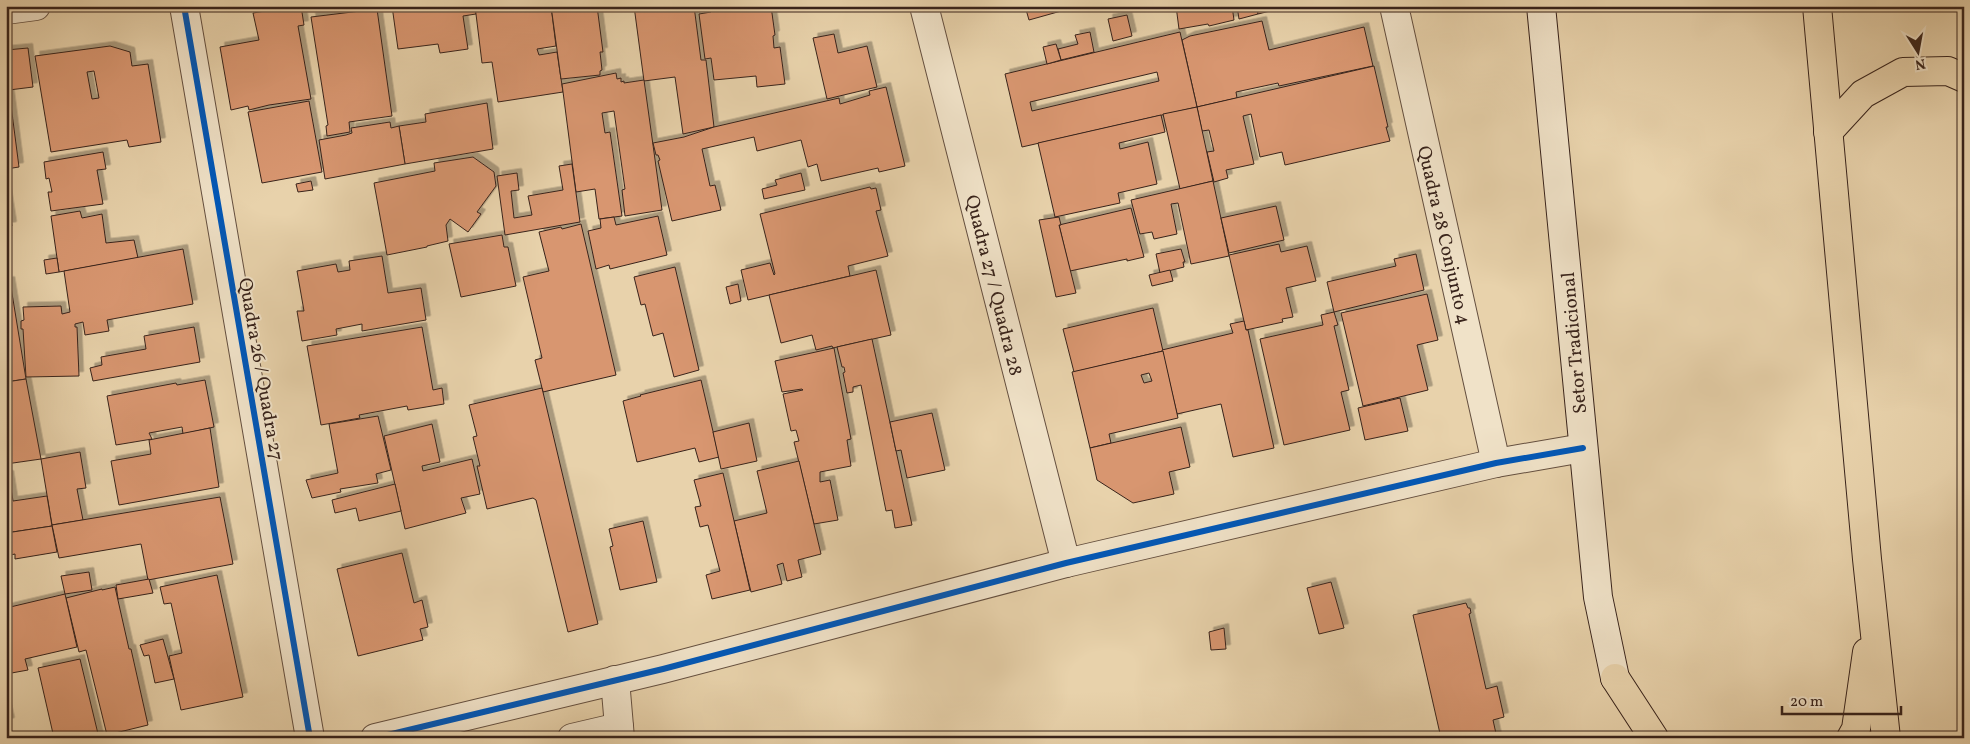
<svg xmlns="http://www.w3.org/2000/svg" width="1970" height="744" font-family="Vollkorn,serif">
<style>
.building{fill:#d8966f;stroke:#38231b;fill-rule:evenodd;filter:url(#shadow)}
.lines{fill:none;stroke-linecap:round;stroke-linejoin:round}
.minor-casing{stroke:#644f3f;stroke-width:30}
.secondary-casing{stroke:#38231b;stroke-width:30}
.trunk-casing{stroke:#38231b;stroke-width:30}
.minor{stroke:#f0e2c8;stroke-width:28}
.secondary{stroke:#f0e2c8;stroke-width:28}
.trunk{stroke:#e8d2ab;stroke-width:28}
.cycleway-casing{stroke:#f0e2c8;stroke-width:9}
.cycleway{stroke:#0057b8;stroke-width:6}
.labels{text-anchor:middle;stroke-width:4;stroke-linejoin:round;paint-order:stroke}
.street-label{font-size:19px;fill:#38231b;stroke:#f0e2c8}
</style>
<defs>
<filter id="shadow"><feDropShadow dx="4.5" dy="-4.5" stdDeviation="0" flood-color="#0004"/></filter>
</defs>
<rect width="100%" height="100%" fill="#e8d2ab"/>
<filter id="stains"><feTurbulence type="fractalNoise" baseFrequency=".004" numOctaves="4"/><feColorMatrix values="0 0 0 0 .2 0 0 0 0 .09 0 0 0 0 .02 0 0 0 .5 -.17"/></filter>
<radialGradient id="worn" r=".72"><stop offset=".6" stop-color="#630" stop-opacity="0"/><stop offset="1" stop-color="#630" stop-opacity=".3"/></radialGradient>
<g class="building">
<path d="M295 6H301L304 25 298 26 311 99 269 105 249 110 248 106 231 110 220 47 259 40 253 13Z"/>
<path d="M392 6H475L476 14 463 16 468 49 440 53 438 44 398 49Z"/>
<path d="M475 6H551L556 46 537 49 539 55 557 52 563 92 498 102 492 62 482 63Z"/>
<path d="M551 6H597L603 52H600L602 70 600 71V75L561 79Z"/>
<path d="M634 6H694L701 60H706L714 127 683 134 675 77 644 81Z"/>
<path d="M710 6H771L775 35 773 36 774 48 780 47 785 84 757 87 756 76 714 80 711 58 705 59 699 14 711 12Z"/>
<path d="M1025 6H1079L1029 20Z"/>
<path d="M1176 6H1232L1234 20 1209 26 1208 24 1179 29Z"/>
<path d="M1237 6H1257L1258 14 1239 19Z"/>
<path d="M1257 6H1269L1270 11 1258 14Z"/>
<path d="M377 9 392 116 349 122 350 132 327 136 326 126 328 125 311 17Z"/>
<path d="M1127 15 1132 36 1113 41 1108 19Z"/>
<path d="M1262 21 1269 50 1364 27 1373 66 1279 86 1278 83 1236 92 1237 98 1197 107 1182 40 1190 36Z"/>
<path d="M1090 32 1094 52 1061 60 1058 49 1078 44 1075 35Z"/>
<path d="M1180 32 1197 107 1022 147 1005 74ZM1157 72 1159 81 1032 111 1030 102Z"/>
<path d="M834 34 838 53 867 46 877 87 827 99 813 38Z"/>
<path d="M1056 44 1061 60 1047 64 1043 47Z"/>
<path d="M110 46 130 52 132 66 148 64 161 142 129 147 127 140 51 152 35 56ZM94 71 99 98 92 99 87 72Z"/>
<path d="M28 48 33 87 9 90 19 167 6 169V50Z"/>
<path d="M1374 66 1388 127H1386L1390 141 1285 165 1282 152 1260 157 1251 114 1243 116 1254 164 1226 170 1228 178 1214 182 1207 152 1214 151 1209 130 1202 131 1197 107Z"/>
<path d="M616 73 617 79 621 78V82L624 81V83L644 80 662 210 625 216 622 190 625 189 614 111 602 113 605 133 610 132 622 216 599 219 595 189 576 192 562 84Z"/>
<path d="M886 87 905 166 879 172 878 168 821 181 817 164 808 167 801 140 757 151 754 137 702 149 710 186 715 185 721 210 672 221 658 161 660 160 658 155H656L653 143 684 137 714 127 839 98 840 104 870 95 869 91Z"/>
<path d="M309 101 322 172 262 183 248 112Z"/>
<path d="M487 103 493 149 405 164 399 126 426 122 425 114Z"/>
<path d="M1197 107 1213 181 1180 189 1163 114Z"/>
<path d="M1161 115 1165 132 1119 143 1120 149 1148 142 1157 184 1118 193 1120 203 1055 217 1038 143Z"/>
<path d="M390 122 391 128 399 126 405 164 325 179 319 140 346 135 352 133 351 128Z"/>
<path d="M103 152 106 169 97 170 103 204 51 211 48 192H52L49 178 46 179 44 162Z"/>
<path d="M473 157 494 172 496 186 477 212 481 214 468 232 450 219 446 225 448 241 427 246V247L387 255 374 183 435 171 434 163Z"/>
<path d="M572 164 580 222 505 235 497 176 517 173 519 190 511 191 514 218 532 215 528 196 563 190 559 166Z"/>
<path d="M801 173 805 190 764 199 762 189 777 185 775 180Z"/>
<path d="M311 181 313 190 298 192 296 184Z"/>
<path d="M1213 181 1229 256 1191 264 1178 203 1171 204 1177 234 1154 239 1152 232 1140 234 1131 200Z"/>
<path d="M870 187 871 189 876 188 881 210 876 211 888 256 848 266 850 276 748 300 741 270 770 263 774 275 775 274 760 214Z"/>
<path d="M6 188 12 226 6 227Z"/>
<path d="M1276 206 1284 240 1229 253 1221 218Z"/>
<path d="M1131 208 1144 257 1127 261V259L1070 271 1059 225Z"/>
<path d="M80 211 82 218 102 214 106 243 134 240 138 258 59 272 51 216Z"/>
<path d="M658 216 667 255 610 269 609 265 596 269 588 231 601 228 600 219 614 217 616 225Z"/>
<path d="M1059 217 1061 225H1059L1076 293 1056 297 1039 220Z"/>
<path d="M581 224 616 375 543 392 535 360 542 358 523 277 549 271 539 232 561 227 562 229Z"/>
<path d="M502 235 504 247H508L516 286 461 297 449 244Z"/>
<path d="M1279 244 1281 252 1307 246 1316 281 1286 288 1293 317 1282 319 1283 322 1246 330 1229 255Z"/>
<path d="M183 249 193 304 107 320 109 331 85 335 83 322 75 324V327H77L79 376 26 377 23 329H21V321L24 320 23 307 61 306 62 314 70 312 64 271Z"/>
<path d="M1181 249 1185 262H1183L1184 267 1160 273 1156 254Z"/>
<path d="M1416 254 1424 290 1334 312 1327 282 1396 266 1394 259Z"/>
<path d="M382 256 388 293 421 288 426 320 362 331V324L336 329 337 335 302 341 297 311H304L297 271 336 264 338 272 350 270 349 261Z"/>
<path d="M57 258 59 272 46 274 44 260Z"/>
<path d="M675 267 699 370 674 377 663 333 653 336 645 304 641 305 634 277Z"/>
<path d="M876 270 891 335 837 347 833 348 832 346 816 350 812 335 781 343 769 295Z"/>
<path d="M1170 270 1173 281 1152 286 1149 275Z"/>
<path d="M10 281 26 379 6 382V282Z"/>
<path d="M738 284 741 301 730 304 726 287Z"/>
<path d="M1427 294 1438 340 1417 345 1428 390 1363 406 1341 313Z"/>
<path d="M1153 308 1163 351 1074 372 1063 329Z"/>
<path d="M1334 312 1338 325 1334 326 1349 390 1341 392 1350 430 1284 445 1260 339 1323 325 1321 315Z"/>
<path d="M1244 321 1246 330H1248L1274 448 1233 457 1221 404 1177 414 1162 350 1233 333 1230 324Z"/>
<path d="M194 327 200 362 93 381 90 368 102 365 101 357 146 349 144 336Z"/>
<path d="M422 327 433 390 442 388 444 404 408 410 407 406 359 415 360 418 321 425 307 346Z"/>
<path d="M872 339 912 525 895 528 892 510 886 511 861 385 853 387V392L847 393 843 373 845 372 844 367H842L837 347Z"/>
<path d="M834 348 851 439 847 440 851 466 820 472V482L830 480 838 520 814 524 794 442 799 441 796 430 791 431 783 394 803 390 802 389 782 392 775 361Z"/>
<path d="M1163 351 1178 418 1109 434 1111 443 1090 448 1072 372ZM1149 373 1152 381 1144 383 1141 375Z"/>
<path d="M26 379 41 459 6 464V382Z"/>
<path d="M205 380 214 427 183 434 182 427 149 433 152 439 116 445 107 396 176 383 177 385Z"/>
<path d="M701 380 719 457 699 462 695 448 637 462 623 401 641 396 640 395Z"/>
<path d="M542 388 598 624 568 632 536 500 533 498 487 509 477 466H480L473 437 477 436 469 405Z"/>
<path d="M1400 398 1408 431 1365 440 1358 408Z"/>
<path d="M932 413 945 470 907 478 901 450 896 451 890 422Z"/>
<path d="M378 416 391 470 376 474 378 483 340 489 341 492 312 498 306 480 338 473 329 424Z"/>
<path d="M749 423 757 461 721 469 713 432Z"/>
<path d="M432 424 440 462 422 466 423 471 472 459 480 494 461 498 466 513 405 529 384 436Z"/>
<path d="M1181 427 1190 467 1169 472 1174 494 1133 503 1097 480 1090 448Z"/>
<path d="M210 428 219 487 119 505 111 461 151 454 149 440Z"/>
<path d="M80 452 86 488 77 489 83 520 52 525 41 459Z"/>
<path d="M799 461 821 554 798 560 802 577 791 580 787 581 783 563 777 565 782 584 751 592 734 521 767 513 757 471Z"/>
<path d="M723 473 750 590 712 599 706 575 720 571 708 525 700 527 695 507 701 506 694 480Z"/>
<path d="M6 475H9L13 501 47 496 52 526 6 533Z"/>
<path d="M395 484 401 511 359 521 356 508 335 513 332 500Z"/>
<path d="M220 497 233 564 148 580 141 544 59 558 52 525Z"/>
<path d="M643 521 657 582 620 590 610 547 613 546 609 529Z"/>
<path d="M52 526 57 552 15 559V554L6 556V533Z"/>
<path d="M402 553 414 603 422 600 428 627 420 629 423 640 358 656 337 569Z"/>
<path d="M89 572 92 590 65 594 61 576Z"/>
<path d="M217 575 243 697 181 710 169 656 182 653 171 603 164 604 160 587Z"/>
<path d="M149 579 153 593 118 599 116 585Z"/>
<path d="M1331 582 1344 628 1319 634 1307 588Z"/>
<path d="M115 587 129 649H131L148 725 107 735 86 650 79 652 66 598 102 589V590Z"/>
<path d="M65 594 77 647 25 659 28 670 6 674V608Z"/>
<path d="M1466 603 1468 608H1470L1471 613 1469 614 1486 689 1497 686 1504 717 1493 720 1497 738H1441L1413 615Z"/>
<path d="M1224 628 1226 649 1211 650 1209 632Z"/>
<path d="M163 639 174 679 155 683 149 655 144 656 140 645Z"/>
<path d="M80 659 99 738H54L38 668Z"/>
<path d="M6 705 10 722 6 723Z"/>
</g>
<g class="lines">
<g class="minor-casing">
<g id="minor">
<path d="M184 6 310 738"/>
<path d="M924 6 1066 563"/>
<path d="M1394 6 1496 463"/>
<path d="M6 10 36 6"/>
<path d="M615 680 620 738"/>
<path d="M375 738 663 669 1066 563 1496 463 1583 448"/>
<path d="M572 738 619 727"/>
</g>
</g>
<g class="secondary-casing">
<path id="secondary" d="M1541 6 1598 597 1615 678"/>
</g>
<g class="trunk-casing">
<g id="trunk">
<path d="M1817 6 1867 559 1886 738"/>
<path d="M1828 132 1863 94 1903 72 1948 71 1964 78"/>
<path d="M1615 678 1654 738"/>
<path d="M1851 738 1856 729 1867 652"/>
</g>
</g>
<use href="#minor" class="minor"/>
<use href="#secondary" class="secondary"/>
<use href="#trunk" class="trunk"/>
<g class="cycleway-casing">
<g id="cycleway">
<path d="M184 6 310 738"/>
<path d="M375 738 663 669 1066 563 1496 463 1583 448"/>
</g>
</g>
<use href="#cycleway" class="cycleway"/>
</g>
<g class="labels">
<g class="street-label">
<text transform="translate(1445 235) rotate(77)" y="7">Quadra 28 Conjunto 4</text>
<text transform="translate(995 285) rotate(76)" y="7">Quadra 27 / Quadra 28</text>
<text transform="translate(1573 343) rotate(-95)" y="7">Setor Tradicional</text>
<text transform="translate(262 369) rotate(80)" y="7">Quadra 26 / Quadra 27</text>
</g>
</g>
<rect width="1970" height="744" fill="none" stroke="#e8d2ab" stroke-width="25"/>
<rect x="8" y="8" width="1955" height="729" fill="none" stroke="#38231b" stroke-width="2.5"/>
<rect x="12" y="12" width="1945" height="719" fill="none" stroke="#38231b"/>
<g transform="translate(1918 52) rotate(169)" stroke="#f0e2c8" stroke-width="4" paint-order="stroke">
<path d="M0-4L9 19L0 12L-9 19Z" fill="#38231b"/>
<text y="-8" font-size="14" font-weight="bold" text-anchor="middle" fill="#38231b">N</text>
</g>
<path d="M1782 706v8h119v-8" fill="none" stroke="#38231b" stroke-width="2.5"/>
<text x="1790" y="706" font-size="15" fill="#38231b" stroke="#f0e2c8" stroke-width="4" paint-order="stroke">20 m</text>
<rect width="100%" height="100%" filter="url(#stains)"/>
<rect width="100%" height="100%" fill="url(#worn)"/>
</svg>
